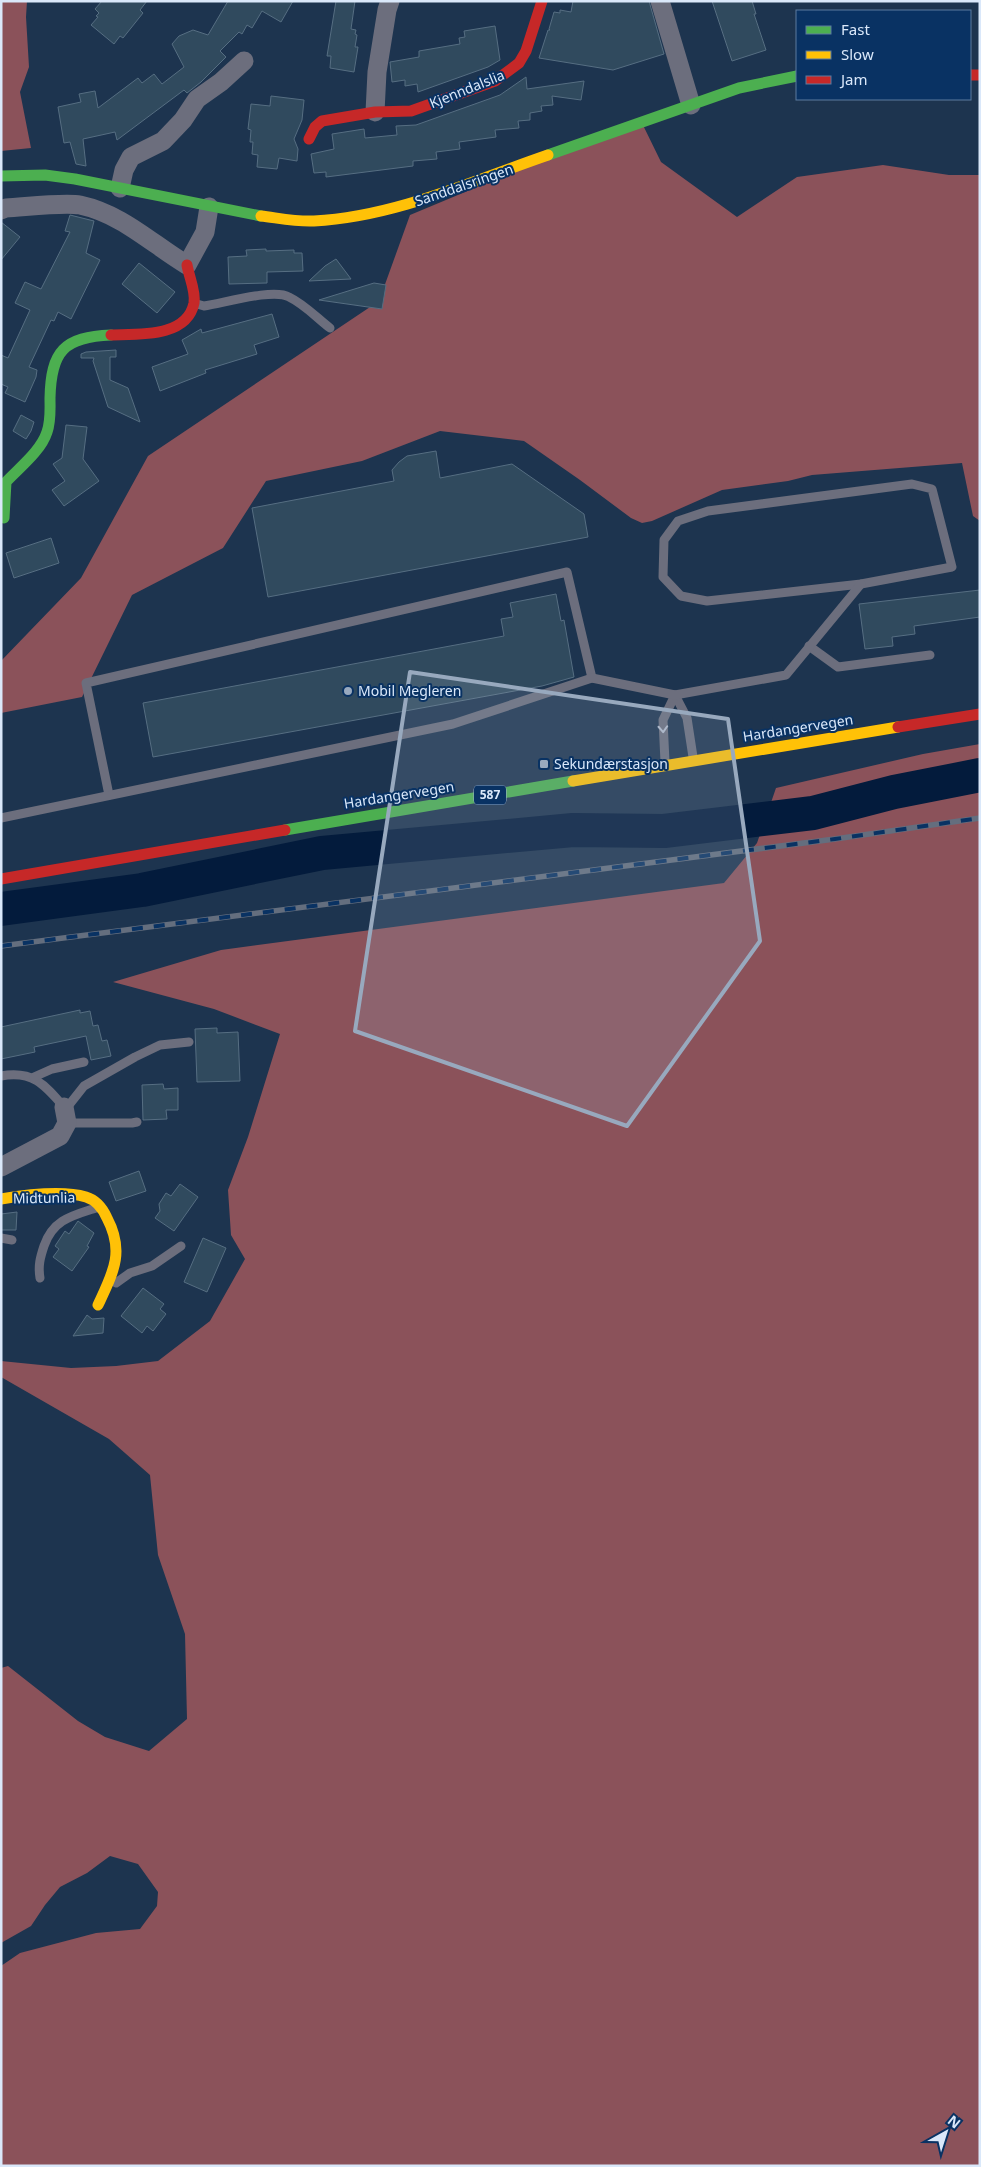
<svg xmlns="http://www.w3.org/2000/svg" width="981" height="2167" font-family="'Noto Sans',sans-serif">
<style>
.forest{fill:#8b525a}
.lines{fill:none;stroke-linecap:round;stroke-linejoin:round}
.river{stroke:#031b3c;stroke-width:34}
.building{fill:#304a5e;stroke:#566e82}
.lane{stroke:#6c6e7d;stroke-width:9}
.street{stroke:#6c6e7d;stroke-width:19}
.fast{stroke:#4caf50;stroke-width:11}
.slow{stroke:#ffc107;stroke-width:11}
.jam{stroke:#c62828;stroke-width:11}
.rail-casing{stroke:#646e7e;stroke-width:5.5}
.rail{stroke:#093263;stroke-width:4;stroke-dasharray:11;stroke-linecap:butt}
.oneway{stroke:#b4bdce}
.marked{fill:#98a9be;fill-opacity:0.2;stroke:#98a9be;stroke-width:4;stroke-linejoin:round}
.poi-dot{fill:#98a9be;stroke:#093263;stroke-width:2}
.labels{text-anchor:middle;stroke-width:4;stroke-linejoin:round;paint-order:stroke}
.shield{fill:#093263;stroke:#9bb1cd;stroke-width:1}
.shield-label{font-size:12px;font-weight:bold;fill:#dae8fa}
.street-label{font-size:14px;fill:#dae8fa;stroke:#093263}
.poi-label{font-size:14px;fill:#dae8fa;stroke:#093263;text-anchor:start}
</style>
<rect width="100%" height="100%" fill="#1d344f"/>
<g class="forest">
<path d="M1 1H27L26 17 29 67 20 92 31 148 1 151Z"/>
<path d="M640 119 661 162 737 217 797 177 883 165 949 175H980V521L973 516 962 463 812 475 788 481 722 490 652 521 642 523 631 518 580 480 524 441 440 431 362 461 266 481 223 548 132 595 82 697 1 713V661L81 578 148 456 379 301 410 215Z"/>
<path d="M980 744V2166H1V1966L20 1953 96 1933 140 1929 157 1906 158 1892 138 1864 110 1856 87 1873 60 1887 45 1905 31 1926 1 1943V1668L8 1666 78 1721 105 1737 149 1751 187 1719 185 1634 158 1555 150 1475 109 1439 1 1377V1361L71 1368 116 1366 158 1361 210 1321 245 1259 231 1235 228 1190 248 1137 280 1034 214 1009 113 982 221 950 724 883 757 843 776 788 923 754Z"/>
</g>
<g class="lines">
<path class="river" d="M1 909 142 890 322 853 573 830 664 831 813 813 894 792 980 775"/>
</g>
<g class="building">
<path d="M102 1H147L140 10 143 13 123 38 120 36 114 44 91 25 98 17 96 16 99 13 95 9Z"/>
<path d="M228 1H293L281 22 262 11 252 28 247 25 242 34 239 32 220 51 226 57 201 82 187 93 184 90 117 140 115 132 83 139 86 166 76 164 70 142 64 143 58 107 81 102 79 94 95 91 98 108 138 78 142 83 154 74 162 84 184 67 172 44 179 36 193 30 208 35Z"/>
<path d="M336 1H355L351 29 356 30 355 34 357 35 355 47H358L354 72 330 68 331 56H327Z"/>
<path d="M573 1H649L664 54 613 70 539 58 548 30H550L549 29 554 12 560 13V10L571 12Z"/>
<path d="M712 1H752L756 14H754L766 50 732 61Z"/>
<path d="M495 26 500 60 488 67 418 92 417 84 405 86V80L392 82 390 62 419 57V51L460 44 459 38 465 37 464 31Z"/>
<path d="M526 77 527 89 584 81 581 100 552 96 553 105 541 106 542 111 530 113V120L518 121 519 128 495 130 496 137 459 142 460 149 436 152 437 159 413 161V166L326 177V172L314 173 311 154 334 149 332 134 364 129 365 138 397 135 396 126 416 125 500 95Z"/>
<path d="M271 96 304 100 302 120 294 139 298 149 297 161 279 158 277 169 257 167 258 155 252 154 253 142H250L251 130 248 129 251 104 270 106Z"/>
<path d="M70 215 94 221 86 253 100 260 71 319 58 312 54 321 51 320 29 367 37 370 36 377 25 402 5 393 8 387 1 384V355L8 358 30 310 15 303 25 282 41 289 70 232 65 231Z"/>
<path d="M1 222 20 237 1 260Z"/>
<path d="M266 249V251L294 250V253H302L303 271 267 272V283L229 284 228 257 247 256 246 250Z"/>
<path d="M336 259 351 279 309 281 325 266Z"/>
<path d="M139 263 175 292 157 313 122 284Z"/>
<path d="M374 283 386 285 382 309 319 300Z"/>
<path d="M272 314 279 337 254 345 257 354 205 370 206 373 160 391 152 367 188 354 182 340 201 329 202 333Z"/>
<path d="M116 350V357H110V380L128 388 140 422 108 407 93 361 94 358H81V354L86 352Z"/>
<path d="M21 415 34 422 31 431 26 439 13 431Z"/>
<path d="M66 425 87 427 83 459 99 481 64 506 52 490 65 481 53 464 62 458Z"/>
<path d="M436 451 440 478 512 464 584 514 588 537 268 597 252 508 394 481 392 470 399 462 407 456Z"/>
<path d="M51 538 59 563 14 578 6 553Z"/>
<path d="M980 590V617L914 626 915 634 892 637 893 646 865 649 859 604Z"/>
<path d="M556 594 561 621 564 620 574 677 542 686 153 757 143 703 504 636 501 619 513 617 510 603Z"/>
<path d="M80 1010V1013L90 1011 93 1026 98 1025 102 1041 107 1040 111 1056 91 1060 86 1036 34 1047 35 1052 1 1059V1027Z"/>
<path d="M217 1028V1033L238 1032 240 1081 197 1082 195 1029Z"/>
<path d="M163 1084 164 1089 178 1088V1110H166L167 1119 143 1120 142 1085Z"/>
<path d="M139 1171 146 1191 116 1201 109 1182Z"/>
<path d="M180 1184 198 1197 174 1231 155 1218 160 1211 159 1204 166 1193 171 1196Z"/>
<path d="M17 1212 16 1230H1V1214Z"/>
<path d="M78 1221 94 1233 87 1246 89 1247 72 1271 53 1257 59 1249 55 1246 65 1231 69 1234Z"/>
<path d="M203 1238 226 1248 207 1292 184 1282Z"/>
<path d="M143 1288 164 1304 160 1309 166 1314 153 1331 147 1326 142 1333 121 1316Z"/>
<path d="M87 1315 92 1319 104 1318 103 1333 73 1336Z"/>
</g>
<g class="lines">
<g class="lane">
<path d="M197 304 204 306C224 303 274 288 289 297 304 304 317 318 330 328"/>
<path d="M912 484 932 489 952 567 861 584 707 601 681 596 663 577 664 540 678 521 708 511Z"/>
<path d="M809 646 838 667 930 655"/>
<path d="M675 695 687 718 693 757"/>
<path d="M665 762 663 720 675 695"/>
<path d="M109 795 86 683 567 572 592 678"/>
<path d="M1 818 453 724 592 678 675 695 786 675 861 584"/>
<path d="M1 1076C33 1070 45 1085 64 1107L69 1105 84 1086 135 1057 160 1045 189 1042"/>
<path d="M34 1077 52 1069 84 1062"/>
<path d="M67 1123H132L137 1122"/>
<path d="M1 1238 12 1240"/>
<path d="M40 1278C38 1266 40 1258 44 1246 53 1220 71 1216 96 1208"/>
<path d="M116 1283 130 1273 152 1266 181 1246"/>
</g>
<g class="street">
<path d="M660 1 691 105"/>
<path d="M375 112 377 72 387 10 390 1"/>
<path d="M120 188 124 170 131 157 163 141 183 120 197 99 221 82 244 61"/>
<path d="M1 210 6 208C25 207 64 202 80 205 122 214 152 244 187 265L205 232 209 207"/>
<path d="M1 1167 60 1136 67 1123 64 1107"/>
</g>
<g class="fast">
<path d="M548 155 739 88 797 76"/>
<path d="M1 176 45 175 75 179 261 216"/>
<path d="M4 518 6 482C19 468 41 451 47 432 51 421 50 409 50 398 51 351 64 337 111 335"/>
<path d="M285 830 573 781"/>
</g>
<g class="slow">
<path d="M261 216C278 218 297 222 314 221 395 217 472 181 548 155"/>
<path d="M573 781 898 727"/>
<path d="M1 1199C25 1195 62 1190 86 1197 96 1200 103 1209 107 1218 125 1252 113 1273 98 1305"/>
</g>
<g class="jam">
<path d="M970 75H980"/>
<path d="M309 139 315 127 322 121 375 112 411 111 495 81 519 63 526 51 542 1"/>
<path d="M111 335C138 334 187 338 194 303 196 291 189 277 187 265"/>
<path d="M898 727 980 714"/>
<path d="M1 879 285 830"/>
</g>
<g class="rail-casing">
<path id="rail" d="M1 946 835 839 980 818"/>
</g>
<use href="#rail" class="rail"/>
</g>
<defs><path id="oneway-chevron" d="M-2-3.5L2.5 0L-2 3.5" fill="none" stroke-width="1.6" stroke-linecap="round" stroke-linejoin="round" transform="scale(1.25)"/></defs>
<use class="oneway" href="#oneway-chevron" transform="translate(663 729) rotate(87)"/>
<path class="marked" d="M410 672 728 719 760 941 627 1126 355 1031Z"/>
<g class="poi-dot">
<circle cx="348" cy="691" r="5"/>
<rect x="539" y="759" width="10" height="10" rx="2.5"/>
</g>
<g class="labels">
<rect class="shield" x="474" y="785.5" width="32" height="19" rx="4"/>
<g class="shield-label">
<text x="490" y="799">587</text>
</g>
<g class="street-label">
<text transform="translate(467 89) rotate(-22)" y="5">Kjenndalslia</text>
<text transform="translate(464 185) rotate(-19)" y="5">Sanddalsringen</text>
<text transform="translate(798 728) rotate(-9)" y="5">Hardangervegen</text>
<text transform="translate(399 795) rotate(-9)" y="5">Hardangervegen</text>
<text transform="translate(44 1198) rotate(-1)" y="5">Midtunlia</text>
</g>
<g class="poi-label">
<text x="358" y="696">Mobil Megleren</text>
<text x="554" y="769">Sekundærstasjon</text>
</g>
</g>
<rect width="981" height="2167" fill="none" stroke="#dae8fa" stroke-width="5"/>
<rect x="796" y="10" width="175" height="90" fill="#093263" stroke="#5d7b9f"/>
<rect x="806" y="26" width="25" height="8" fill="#4caf50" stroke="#5d7b9f"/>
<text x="841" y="35" font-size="15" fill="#dae8fa">Fast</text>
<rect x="806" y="51" width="25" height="8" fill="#ffc107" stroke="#5d7b9f"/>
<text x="841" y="60" font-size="15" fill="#dae8fa">Slow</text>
<rect x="806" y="76" width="25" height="8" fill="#c62828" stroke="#5d7b9f"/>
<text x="841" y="85" font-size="15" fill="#dae8fa">Jam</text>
<g transform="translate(946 2132) rotate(39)" stroke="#093263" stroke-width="4" paint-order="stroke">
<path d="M0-4L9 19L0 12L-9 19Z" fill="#dae8fa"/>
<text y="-8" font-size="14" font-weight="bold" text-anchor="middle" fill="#dae8fa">N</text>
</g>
</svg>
